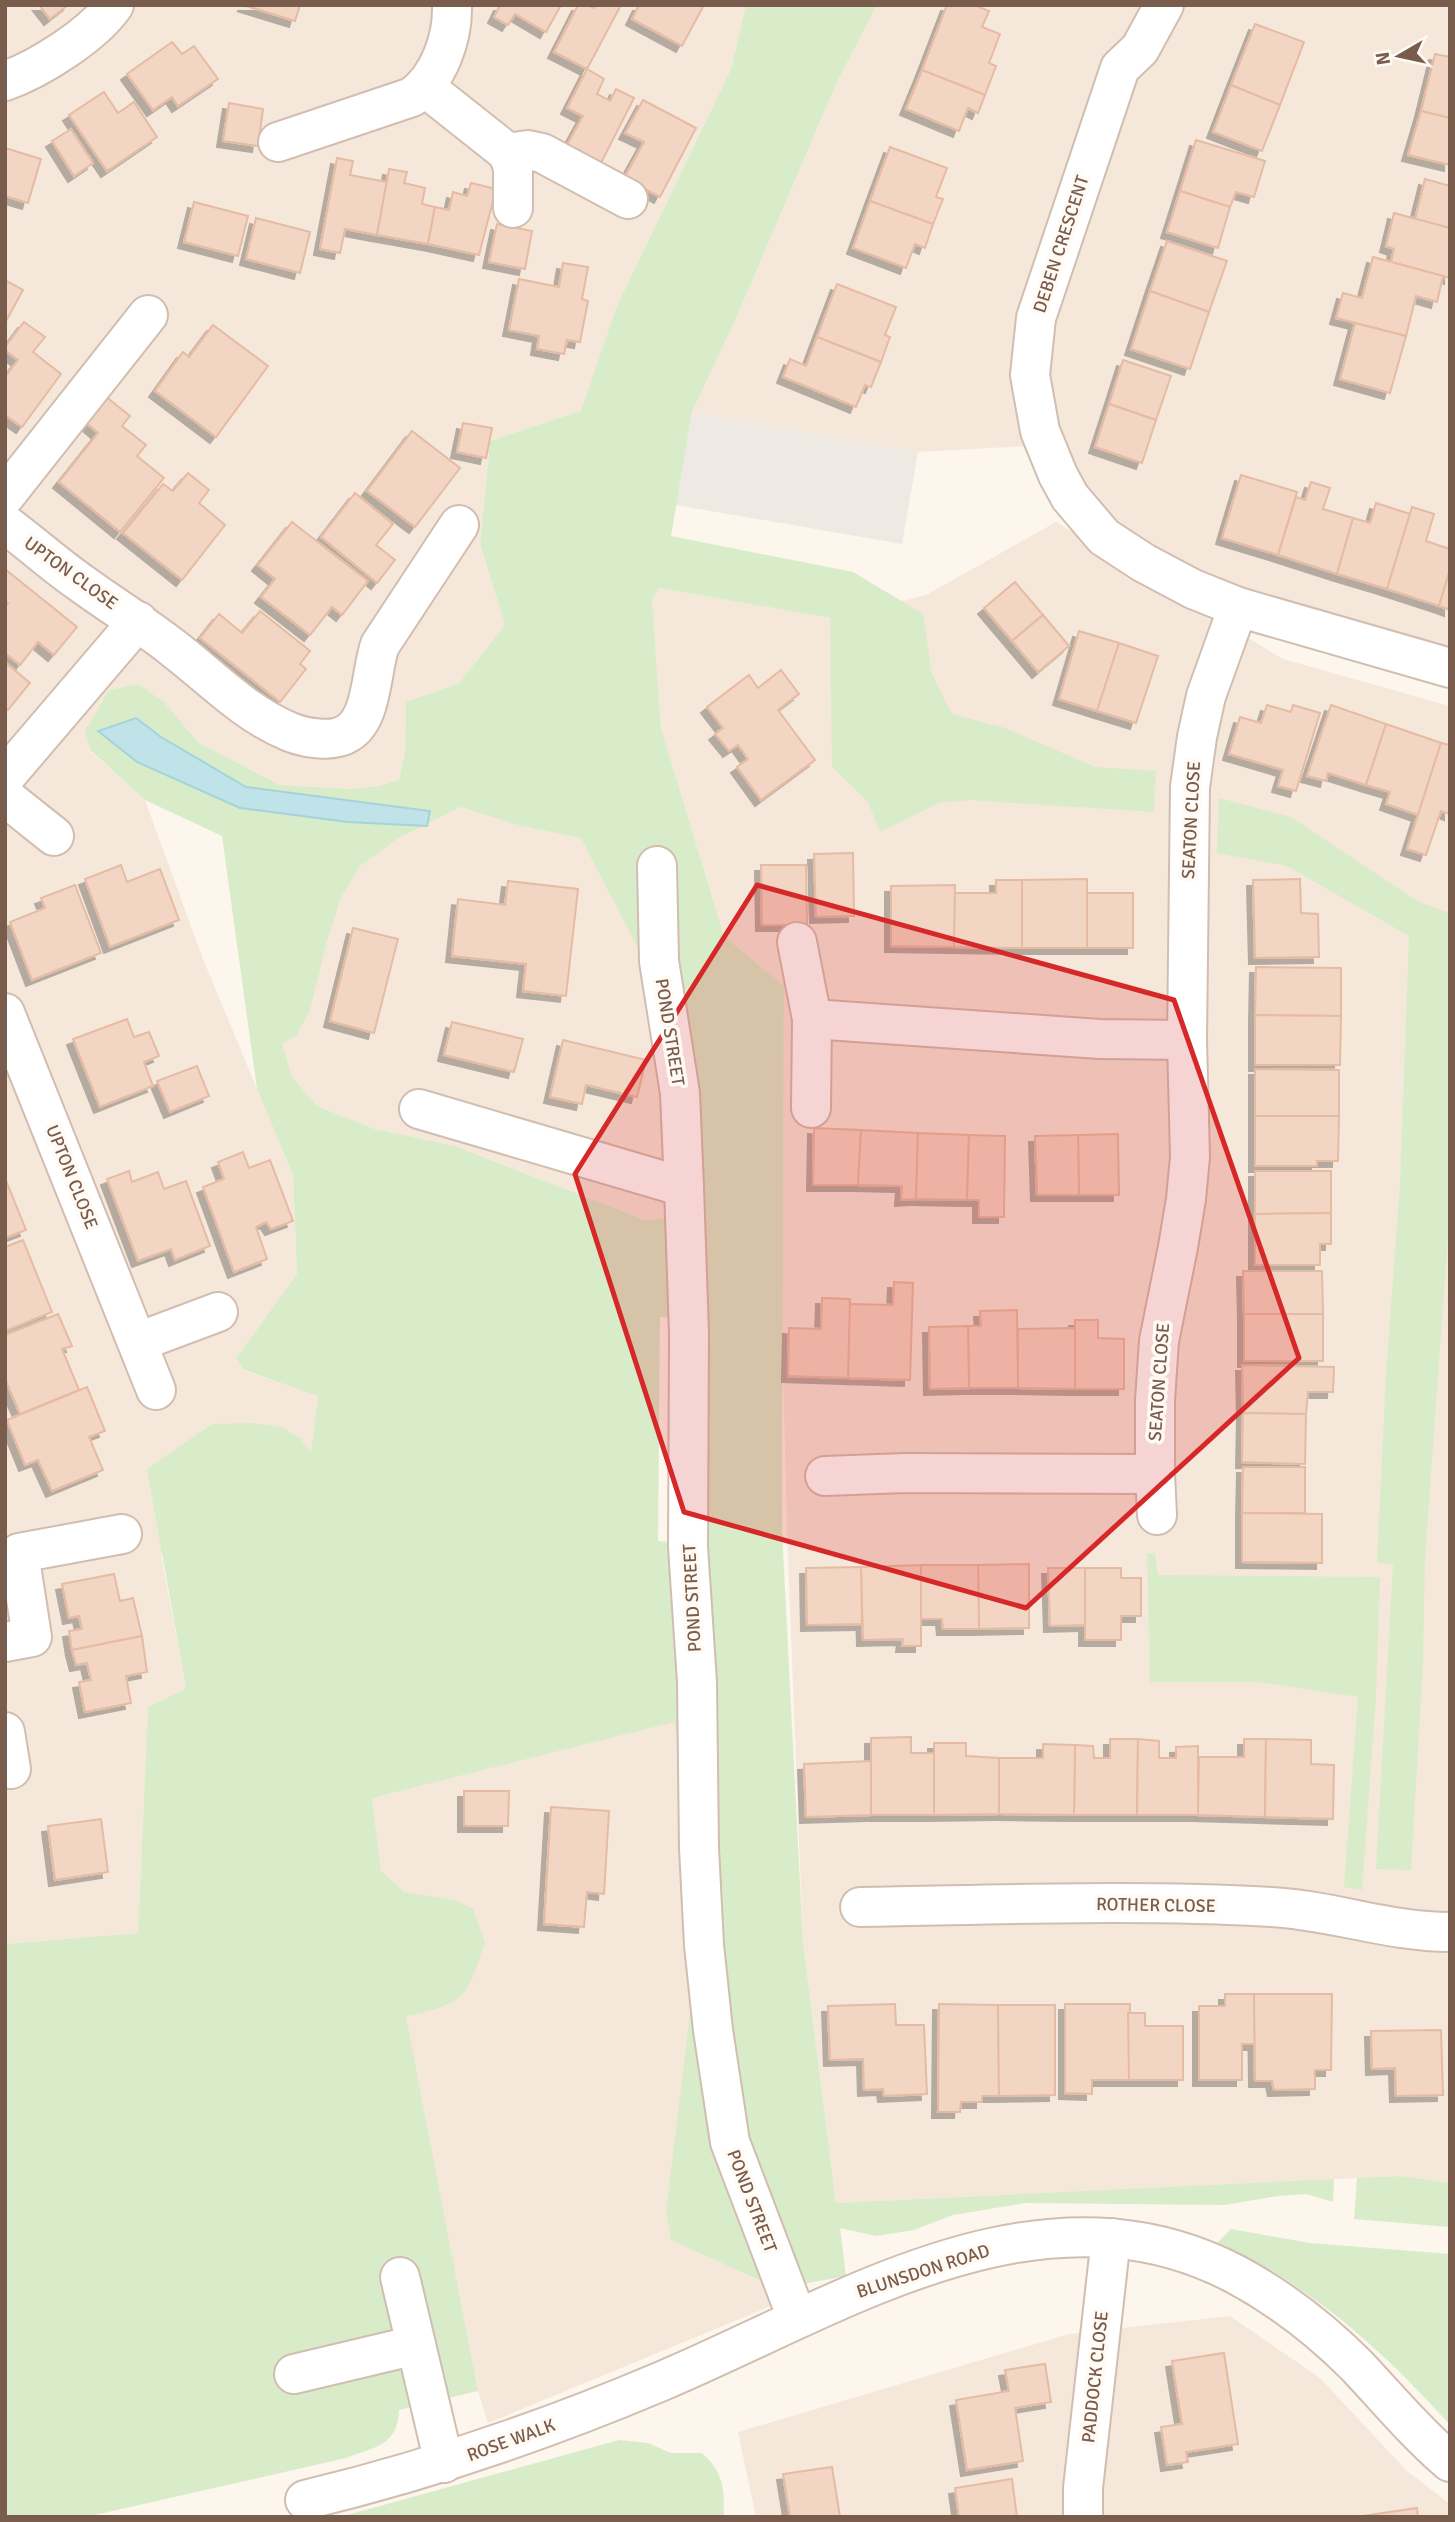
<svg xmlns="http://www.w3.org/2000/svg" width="1455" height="2522" font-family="Signika,sans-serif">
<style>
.residential{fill:#f5e8da}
.industrial{fill:#efe9e4}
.green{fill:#d8ecc9;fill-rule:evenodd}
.water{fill:#bfe3e8;stroke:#a5d3da;stroke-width:2}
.building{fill:#f3d5c3;stroke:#e6bba3;stroke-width:2;filter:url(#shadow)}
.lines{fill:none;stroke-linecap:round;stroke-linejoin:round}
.minor-casing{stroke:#d1beb0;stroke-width:42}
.minor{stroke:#fff;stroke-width:38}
.marked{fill:#d62828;fill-opacity:0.2;stroke:#d62828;stroke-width:5;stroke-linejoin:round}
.labels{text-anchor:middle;stroke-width:7;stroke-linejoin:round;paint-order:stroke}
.street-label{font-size:18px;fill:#7a5c4d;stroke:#fffaf3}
</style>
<defs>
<filter id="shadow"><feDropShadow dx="-6" dy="6" stdDeviation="0" flood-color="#0004"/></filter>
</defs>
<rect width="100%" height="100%" fill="#fdf6ec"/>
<g class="residential">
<path d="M5 5H746L731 69 616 308 581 412 490 441 480 544 505 625 459 683 406 702 405 752 399 780 379 786 351 789 280 785 199 743 165 703 91 752 145 800 203 959 293 1175 297 1274 236 1358 244 1371 318 1395 311 1453 161 1554 186 1688 148 1707 138 1933 5 1944Z"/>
<path d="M877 5H1450V663L1156 569 1077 480 1066 444 918 452 692 412 738 314 836 84Z"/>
<path d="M1056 522 1283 659 1450 706V2183L1401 2176 836 2203 803 1943 787 1530 782 1332 784 986 724 936 661 728 652 599 659 588 830 618 926 595Z"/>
<path d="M461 807 517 825 582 838 603 879 675 1020 673 1218 645 1220 455 1146 375 1129 317 1106 292 1077 281 1044 296 1036 341 898 360 866 399 838Z"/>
<path d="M675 1721 690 1849 786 2300 488 2423 478 2391 387 1920 372 1798Z"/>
<path d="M1230 2316 1320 2378 1407 2471 1450 2504V2517H756L738 2432 1069 2334Z"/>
</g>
<path class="industrial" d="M692 412 918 452 902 544 676 505Z"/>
<g class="green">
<path d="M746 5H877L836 84 738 314 692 412 671 536 853 572 923 614 932 674 952 714 1005 728 1095 767 1156 771 1154 812 970 800 939 803 880 832 868 802 832 767 830 618 659 588 652 599 661 728 724 936 784 986 782 1530 803 1943 836 2203 1334 2179 1333 2202 1306 2194 1278 2196 1224 2205 1025 2203 953 2215 914 2230 876 2236 840 2228 846 2276 803 2284 764 2282 671 2240 666 2212 691 2006 698 1727 678 1745 674 1722 372 1798 381 1871 404 1892 455 1900 473 1909 485 1942C480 1956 476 1972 469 1985 458 2006 427 2012 406 2016L478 2391 399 2410C398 2446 374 2447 346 2458L86 2517H5V1944L138 1933 148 1707 186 1688 147 1469 212 1424 252 1423 281 1427 300 1438 311 1452 318 1396 244 1370 236 1358 297 1274 293 1175 257 1089 222 836 145 800 91 751 85 731 109 690 138 684 165 703 199 743 280 785 351 789 379 786 399 780 405 752 406 702 459 683 505 625 480 544 490 441 581 411 616 308 731 69ZM461 807 517 825 581 838 675 1020 673 1218 645 1220 455 1146 375 1129 317 1106 292 1077 282 1044 296 1036 309 1013 326 945 341 898 360 866 399 838ZM660 1317 675 1318 678 1543 658 1541Z"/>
<path d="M1219 798 1291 817 1419 902 1450 913V1209L1425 1558 1423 1664 1411 1870 1376 1869 1393 1564 1377 1563 1386 1375 1400 1184 1409 936 1287 866 1217 853Z"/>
<path d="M1155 1553 1158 1575 1380 1577 1376 1696 1362 1890 1344 1887 1358 1697 1258 1682H1150L1147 1554Z"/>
<path d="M1401 2176 1450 2183V2227L1354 2219 1357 2178Z"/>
<path d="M1231 2229 1310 2243 1450 2254V2425C1397 2366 1339 2311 1270 2270 1253 2260 1235 2252 1217 2243Z"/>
<path d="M619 2440 648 2443 671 2453H702C724 2473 724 2488 724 2517H340Z"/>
</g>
<path class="water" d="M136 718 161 737 246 787 430 811 427 826 348 822 240 808 137 762 98 731Z"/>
<g class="building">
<path d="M39 5H68L50 19Z"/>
<path d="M243 5H300L295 21Z"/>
<path d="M500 5H561L546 32 515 14 508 25 494 17Z"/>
<path d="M578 5H588L594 8 595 5H621L587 69 554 52Z"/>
<path d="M639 5H704L682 46 632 19Z"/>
<path d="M947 5H974L989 11 982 27 1000 34 989 63 996 66 985 95 922 70Z"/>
<path d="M1255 24 1304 42 1280 105 1231 85Z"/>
<path d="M172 42 182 54 194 46 218 79 178 106 172 97 153 110 127 74Z"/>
<path d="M1435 54 1450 57V118L1421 111Z"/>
<path d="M587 69 604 79 597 94 610 101 616 89 634 98 601 163 567 145 583 116 567 108Z"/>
<path d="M922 70 985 95 978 113 968 108 959 131 906 109Z"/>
<path d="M1231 85 1280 105 1262 151 1213 132Z"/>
<path d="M104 92 118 113 134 102 157 137 107 171 69 115Z"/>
<path d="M643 100 696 128 660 197 624 178 644 142 625 133Z"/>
<path d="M229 103 263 109 258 146 223 141Z"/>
<path d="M1421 111 1450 118V165L1408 155Z"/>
<path d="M71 129 93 163 74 176 52 141Z"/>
<path d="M1196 140 1265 161 1254 197 1236 192 1230 207 1180 191Z"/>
<path d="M890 147 947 168 936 197 943 199 933 224 870 201Z"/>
<path d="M5 148 41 159 28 203 5 196Z"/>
<path d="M337 158 353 161 350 175 387 182 377 235 345 229 340 253 320 249Z"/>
<path d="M389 169 407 172 404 183 425 188 422 204 435 207 428 244 377 235Z"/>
<path d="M1425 179 1450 186V228L1415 219Z"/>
<path d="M471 183 496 189 479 255 428 244 435 207 449 210 453 192 467 196Z"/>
<path d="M1180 191 1230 207 1218 248 1167 232Z"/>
<path d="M870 201 933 224 925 248 915 244 906 268 853 248Z"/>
<path d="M194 202 248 216 238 256 184 242Z"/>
<path d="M1394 213 1450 228V278L1391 262 1394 249 1386 246Z"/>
<path d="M256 218 310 232 300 273 246 259Z"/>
<path d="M497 224 532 231 525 269 489 262Z"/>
<path d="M1167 241 1227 261 1209 312 1150 291Z"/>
<path d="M1373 257 1443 276 1437 302 1416 296 1406 336 1336 318 1343 293 1362 298Z"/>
<path d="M563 263 588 267 582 299 588 301 580 342 567 340 564 354 537 349 539 336 509 330 519 279 559 287Z"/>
<path d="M5 280 23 290 5 323Z"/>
<path d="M837 284 896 307 885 335 890 337 881 362 817 337Z"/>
<path d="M1150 291 1209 312 1190 369 1131 349Z"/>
<path d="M24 322 45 337 33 352 61 374 22 427 5 415V377L18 360 5 350V347Z"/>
<path d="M1355 323 1406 336 1390 393 1340 379Z"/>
<path d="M213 325 268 366 216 437 155 391 183 352 189 357Z"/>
<path d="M817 337 881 362 871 387 865 385 856 407 783 377 790 359 806 366Z"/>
<path d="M1123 360 1171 376 1156 420 1109 404Z"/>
<path d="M105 396 130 416 122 426 146 445 137 456 164 478 120 532 59 482 98 433 84 421Z"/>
<path d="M1109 404 1156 420 1142 463 1095 447Z"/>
<path d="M463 423 492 428 486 458 457 452Z"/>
<path d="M412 431 460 468 415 527 367 491Z"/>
<path d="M188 473 209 490 199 503 225 525 182 580 123 533 163 484 173 491Z"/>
<path d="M1241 475 1297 492 1278 555 1222 538Z"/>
<path d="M1311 482 1330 488 1323 509 1353 518 1337 574 1278 555 1296 497 1305 500Z"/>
<path d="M355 493 393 524 376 545 395 560 377 583 321 537Z"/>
<path d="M1376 503 1410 514 1387 589 1337 574 1353 518 1370 523Z"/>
<path d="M1412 507 1434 514 1426 541 1450 549V570L1439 606 1387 589Z"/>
<path d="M292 522 368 581 342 615 332 607 310 635 261 597 275 579 258 565Z"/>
<path d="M5 569 77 627 54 655 38 642 20 665 5 653V606L8 603 5 601Z"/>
<path d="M1450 570V610L1439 606Z"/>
<path d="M1015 582 1043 615 1012 641 984 608Z"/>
<path d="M260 611 310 651 300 664 306 669 280 702 200 638 219 614 242 633Z"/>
<path d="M1043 615 1069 646 1038 672 1012 641Z"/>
<path d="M1079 631 1119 643 1097 711 1059 699Z"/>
<path d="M1119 643 1158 656 1136 723 1097 711Z"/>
<path d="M5 662 30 683 8 710 5 708Z"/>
<path d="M781 670 799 694 778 710 815 760 761 800 737 767 748 759 738 745 729 751 715 734 723 728 707 707 749 675 758 688Z"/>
<path d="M1267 705 1291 712 1293 705 1320 713 1296 791 1278 786 1283 770 1229 754 1240 717 1261 723Z"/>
<path d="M1331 705 1386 724 1366 785 1328 773 1326 781 1307 776Z"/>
<path d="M1386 724 1441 743 1418 815 1386 804 1390 792 1366 785Z"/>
<path d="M1441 743 1450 745V814L1441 811 1426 855 1407 849Z"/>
<path d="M853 853 854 916 816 917 814 854Z"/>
<path d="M121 865 127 882 160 869 179 920 110 947 85 879Z"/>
<path d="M761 865H806L807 925H762Z"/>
<path d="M1087 879V948H1022V880Z"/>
<path d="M1300 879 1301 913 1318 914 1319 957 1255 958 1253 880Z"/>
<path d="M996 880H1022V948L954 947V893H996Z"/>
<path d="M508 881 578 889 566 996 523 991 526 964 452 956 458 899 505 905Z"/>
<path d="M75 885 101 953 32 980 10 922 45 908 41 898Z"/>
<path d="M955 885 954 947 891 946V886Z"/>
<rect x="1087" y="893" width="46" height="55"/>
<path d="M353 928 398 939 374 1033 330 1021Z"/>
<path d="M1256 967 1341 968V1016L1255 1015Z"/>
<path d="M1255 1015 1341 1016 1340 1065H1255Z"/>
<path d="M127 1019 134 1037 149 1032 159 1056 144 1062 153 1086 100 1107 73 1039Z"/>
<path d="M452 1022 523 1039 514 1072 444 1055Z"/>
<path d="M563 1040 646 1060 637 1097 586 1085 582 1104 550 1097Z"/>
<path d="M197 1066 209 1096 170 1112 157 1081Z"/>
<path d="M1255 1069 1339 1070V1116H1255Z"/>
<path d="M1255 1116H1339L1338 1161H1317V1166H1255Z"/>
<path d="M814 1128 861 1130 858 1185H813Z"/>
<path d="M861 1130 918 1133 916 1199 901 1200 902 1186 858 1185Z"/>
<path d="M918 1133 969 1135 967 1200 916 1199Z"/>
<path d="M1118 1134 1119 1195H1079L1078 1135Z"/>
<path d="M969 1135 1005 1136 1004 1217H979V1200H967Z"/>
<path d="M1078 1135 1079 1195H1037L1035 1136Z"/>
<path d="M243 1152 249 1168 270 1160 293 1221 271 1229 266 1222 256 1227 267 1259 234 1272 203 1187 224 1179 218 1162Z"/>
<path d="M129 1171 132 1182 158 1172 164 1189 186 1181 210 1246 175 1260 171 1249 138 1261 107 1179Z"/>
<path d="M1255 1171H1331V1213L1255 1214Z"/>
<path d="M5 1178 26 1230 5 1238Z"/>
<path d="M1331 1213V1244H1320V1265H1255V1214Z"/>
<path d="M23 1240 52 1312 5 1331V1247Z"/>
<path d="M1243 1271H1322L1323 1314H1244Z"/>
<path d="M894 1282 913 1283 910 1380 848 1378 849 1304 893 1305Z"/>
<path d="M822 1298 850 1299 848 1378 788 1376 789 1328 821 1329Z"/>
<path d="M1017 1310 1018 1388H969L968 1326H981L980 1311Z"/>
<path d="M58 1314 72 1346 62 1349 79 1390 20 1414 5 1379V1335Z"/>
<rect x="1244" y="1314" width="79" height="47"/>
<path d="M1075 1320H1098V1338L1124 1339V1389H1075Z"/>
<path d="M968 1326 969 1388 930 1389 929 1327Z"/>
<path d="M1075 1328V1389L1018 1388V1329Z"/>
<path d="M1242 1365 1334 1367 1333 1392H1308L1306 1414 1243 1413Z"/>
<path d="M87 1387 105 1431 89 1437 103 1470 52 1491 38 1460 25 1465 7 1420Z"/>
<path d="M1243 1413 1306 1414 1305 1464 1242 1462Z"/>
<path d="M1243 1467H1305V1513H1242Z"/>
<path d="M1242 1513 1322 1514V1563L1242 1562Z"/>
<path d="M1029 1564V1628L979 1629 978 1565Z"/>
<path d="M921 1565V1646H902L903 1639 863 1640 861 1567Z"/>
<path d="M921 1565H978L979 1629H943L942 1619H921Z"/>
<path d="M861 1567 862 1624 807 1625 806 1568Z"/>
<path d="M1048 1568H1085V1625L1050 1626Z"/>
<path d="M1085 1568H1121V1578H1141V1616H1121V1640H1085Z"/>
<path d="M114 1574 120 1601 133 1598 142 1636 72 1650 69 1631 82 1629 79 1616 69 1618 62 1584Z"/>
<path d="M142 1636 147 1672 126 1676 131 1703 85 1712 79 1682 91 1680 87 1663 76 1665 72 1650Z"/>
<path d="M911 1737V1753H934V1815H871V1738Z"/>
<path d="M1110 1739H1138L1137 1815H1074L1075 1745 1093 1746 1094 1758H1110Z"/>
<path d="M1138 1739 1159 1741V1758H1176V1747L1198 1746V1815H1137Z"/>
<path d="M1244 1739H1266L1265 1817 1198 1815 1199 1757H1244Z"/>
<path d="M1266 1739 1311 1740V1764L1334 1765 1333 1819 1265 1817Z"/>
<path d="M934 1743H966V1756L999 1758V1814L934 1815Z"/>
<path d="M1043 1744 1075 1745 1074 1815 999 1814V1758H1043Z"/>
<path d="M871 1761V1815L806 1817 804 1764Z"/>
<path d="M464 1791H509L508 1826H464Z"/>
<path d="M551 1807 609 1811 604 1894 587 1892 584 1927 544 1924Z"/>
<path d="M101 1819 108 1872 55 1880 48 1826Z"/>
<path d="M1225 1994H1254L1255 2044H1242V2080H1199V2006H1225Z"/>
<path d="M1254 1994H1332L1331 2070H1315V2089L1274 2090 1272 2081H1255Z"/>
<path d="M895 2004 896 2025H924L927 2094 884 2096 883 2089 864 2090 863 2059 830 2060 828 2006Z"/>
<path d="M939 2004 998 2005 999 2096H982V2102H961L960 2112H938Z"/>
<path d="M1065 2004H1130L1129 2080H1092V2094L1065 2093Z"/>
<path d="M998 2005H1055V2095L999 2096Z"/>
<path d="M1128 2013H1145V2026H1183V2080H1129Z"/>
<path d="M1441 2030 1443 2095 1396 2096 1395 2068 1372 2069 1371 2031Z"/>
<path d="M1224 2353 1238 2444 1186 2452 1188 2462 1167 2465 1161 2427 1182 2424 1172 2361Z"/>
<path d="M1045 2364 1051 2402 1015 2408 1023 2461 967 2470 956 2400 1009 2391 1005 2370Z"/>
<path d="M832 2467 840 2517H790L783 2474Z"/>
<path d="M1012 2479 1017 2517H959L955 2488Z"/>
<path d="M1417 2508 1418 2517H1356Z"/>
</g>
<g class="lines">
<g class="minor-casing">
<g id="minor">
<path d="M1164 5 1140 49 1120 68 1036 318 1030 375 1040 431 1058 475 1070 497 1104 537 1144 563 1193 589 1238 607 1450 668"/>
<path d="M5 81C39 69 93 35 114 5"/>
<path d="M426 88 508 153"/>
<path d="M278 142 412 97C439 78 453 38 452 5"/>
<path d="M513 208V168L508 153 528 150 542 153 628 199"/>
<path d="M5 496 148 315"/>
<path d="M5 524C31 543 55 565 81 583 111 605 144 625 173 648 211 677 244 713 290 732 305 738 333 743 348 733 373 718 371 669 380 645L459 525"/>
<path d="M5 777 138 621"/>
<path d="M5 797 54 836"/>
<path d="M657 866 659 961 680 1093 684 1187 689 1333 688 1547 697 1682 699 1848 704 1945 713 2030 730 2142 797 2318"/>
<path d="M797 942 812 1019 811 1108"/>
<path d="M5 1013 156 1390"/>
<path d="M812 1019 1100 1039 1187 1040"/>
<path d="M419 1109 684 1187"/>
<path d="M138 1342 218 1312"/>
<path d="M825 1476 905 1473 1155 1474"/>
<path d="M1157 1515 1155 1474V1400L1159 1341 1178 1247 1186 1199 1190 1157 1187 1040 1190 787 1197 737 1206 696 1238 607"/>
<path d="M5 1642 32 1637 19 1553 122 1534"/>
<path d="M5 1732 11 1769"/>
<path d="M860 1907C997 1905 1134 1899 1271 1907 1331 1910 1389 1932 1450 1932"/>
<path d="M400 2277 444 2463"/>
<path d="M294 2374 416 2345"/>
<path d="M305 2500C430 2470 544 2431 662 2381 840 2306 1039 2172 1235 2274 1280 2298 1321 2330 1357 2366 1388 2399 1416 2433 1450 2462"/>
<path d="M1083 2517V2488L1111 2238"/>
</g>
</g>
<use href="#minor" class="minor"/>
</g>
<path class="marked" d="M757 885 1174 1000 1299 1358 1026 1608 684 1512 575 1174Z"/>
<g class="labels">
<g class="street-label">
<text transform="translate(1061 244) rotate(-72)" y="6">DEBEN CRESCENT</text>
<text transform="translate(71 573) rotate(36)" y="6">UPTON CLOSE</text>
<text transform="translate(1191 820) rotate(-87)" y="6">SEATON CLOSE</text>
<text transform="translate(670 1032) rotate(81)" y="6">POND STREET</text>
<text transform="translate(72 1177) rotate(68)" y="6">UPTON CLOSE</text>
<text transform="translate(1159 1382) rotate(-86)" y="6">SEATON CLOSE</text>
<text transform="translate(692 1598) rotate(-93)" y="6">POND STREET</text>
<text transform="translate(1156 1905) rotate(1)" y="6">ROTHER CLOSE</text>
<text transform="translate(752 2201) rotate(69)" y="6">POND STREET</text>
<text transform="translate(923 2271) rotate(-18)" y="6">BLUNSDON ROAD</text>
<text transform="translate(1095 2377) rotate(-84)" y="6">PADDOCK CLOSE</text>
<text transform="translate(511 2440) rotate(-20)" y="6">ROSE WALK</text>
</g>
</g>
<rect width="1455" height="2522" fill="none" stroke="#7a5c4d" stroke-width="14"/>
<g transform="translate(1399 56) rotate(261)" stroke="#fffaf3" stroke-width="5" paint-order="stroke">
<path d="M0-5L12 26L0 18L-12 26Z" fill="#7a5c4d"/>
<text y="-10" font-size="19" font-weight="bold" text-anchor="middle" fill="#7a5c4d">N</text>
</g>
</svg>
